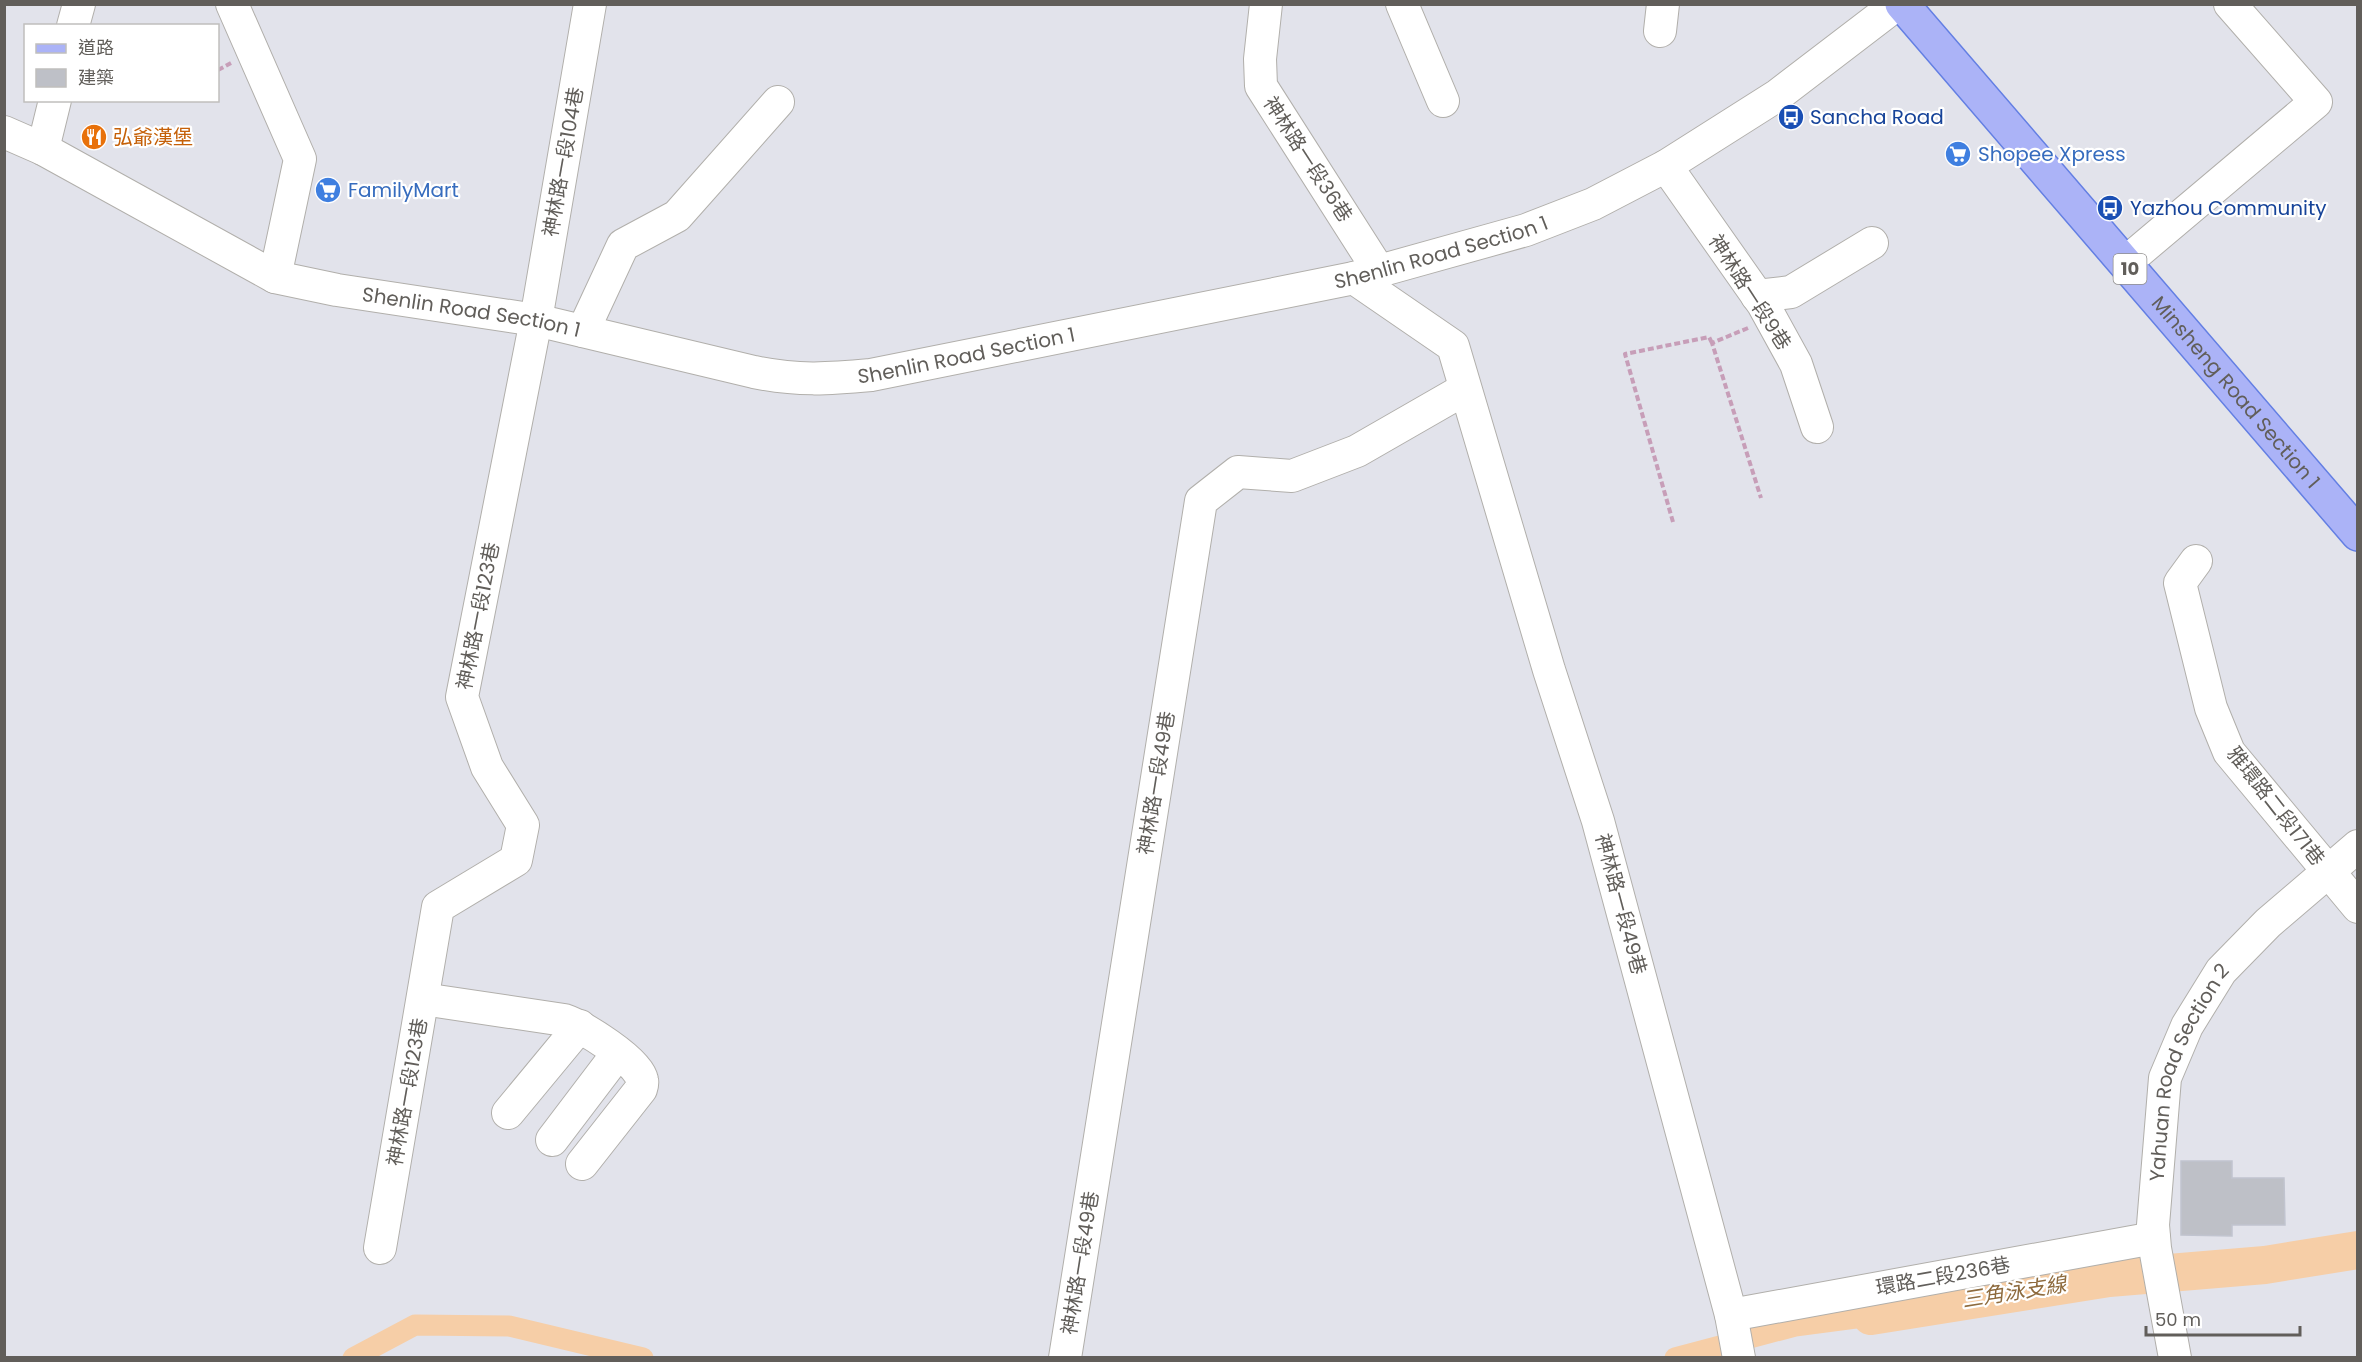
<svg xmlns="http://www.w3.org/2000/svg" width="2362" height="1362" font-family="Poppins,'Noto Sans TC',sans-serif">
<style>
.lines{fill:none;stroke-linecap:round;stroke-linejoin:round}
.canal{stroke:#f6cea7;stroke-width:21}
.river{stroke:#f6cea7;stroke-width:38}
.building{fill:#bec0c7;stroke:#c1c4cf;stroke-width:1.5}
.minor-casing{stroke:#b1afab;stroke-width:34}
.major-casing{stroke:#637fe3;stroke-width:36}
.path{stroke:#c79eb8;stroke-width:4;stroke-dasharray:6 3;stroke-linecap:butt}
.minor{stroke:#fff;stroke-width:32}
.major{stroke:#abb3f7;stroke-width:33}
.labels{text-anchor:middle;stroke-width:4.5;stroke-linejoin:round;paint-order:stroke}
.shield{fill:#fff;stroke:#908e8c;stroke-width:1.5}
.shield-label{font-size:18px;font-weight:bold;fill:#615e5a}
.transit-label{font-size:20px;fill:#164399;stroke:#fff;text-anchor:start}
.food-label{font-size:20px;fill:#c56008;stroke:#fff;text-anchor:start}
.shop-label{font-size:20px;fill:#366cbe;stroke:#fff;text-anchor:start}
.street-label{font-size:20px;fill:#615e5a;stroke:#fff}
.water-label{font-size:21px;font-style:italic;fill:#8e6b3e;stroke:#fff}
</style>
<rect width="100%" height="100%" fill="#e2e3eb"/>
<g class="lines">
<g class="canal">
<path d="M353 1358 415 1325 509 1326 643 1358"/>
<path d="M1675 1358 1795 1326 1871 1316"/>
</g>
<path class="river" d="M1871 1316 2109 1278 2265 1265 2358 1250"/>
</g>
<path class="building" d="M2181 1161H2232V1178H2284L2285 1225H2232V1236L2181 1235Z"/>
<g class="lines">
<g class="minor-casing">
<g id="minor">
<path d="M232 4 300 159 275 277"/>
<path d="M1266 4 1260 59 1261 86 1379 271"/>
<path d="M1402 4 1443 101"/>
<path d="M73 26 79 4"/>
<path d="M1660 31 1663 4"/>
<path id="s1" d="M4 132 43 149 275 277 337 290 536 320 754 372C797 381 828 379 871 375L1354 278 1526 230 1593 204 1666 166 1778 95 1897 4"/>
<path d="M43 149 55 100"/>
<path d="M1666 166 1763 304 1796 364 1817 427"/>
<path d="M2125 263 2316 102 2230 4"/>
<path d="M1354 278 1453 346 1549 670 1598 821 1731 1315 1739 1358"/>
<path d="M1757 296 1791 292 1872 243"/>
<path d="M583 331 623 245 677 216 778 102"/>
<path d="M2196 561 2180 583 2211 708 2229 752 2358 907"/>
<path d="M423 999 564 1020C582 1026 639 1061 642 1080 643 1083 642 1086 641 1089L582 1164"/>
<path d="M508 1113 580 1026"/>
<path d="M552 1140 618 1053"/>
<path d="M380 1248 438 907 516 860 523 825 487 767 462 697 536 320 590 4"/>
<path d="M1731 1315 2154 1238"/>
<path d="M1065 1358 1201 501 1238 472 1292 476 1357 451 1465 389"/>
<path id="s2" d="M2175 1358 2155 1248 2153 1225 2165 1078 2187 1026 2221 971 2268 923 2358 846"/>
</g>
</g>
<g class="major-casing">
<g id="major">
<path id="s3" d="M1902 4 2358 534"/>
</g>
</g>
<g class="path">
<path d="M218 70 231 63"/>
<path d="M1748 328 1712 343 1761 498"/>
<path d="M1673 522 1625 354 1709 337 1712 343"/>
</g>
<use href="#minor" class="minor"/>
<use href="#major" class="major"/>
</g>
<defs>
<g id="bus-disc" transform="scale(1.35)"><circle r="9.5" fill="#1a4fb4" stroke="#fff"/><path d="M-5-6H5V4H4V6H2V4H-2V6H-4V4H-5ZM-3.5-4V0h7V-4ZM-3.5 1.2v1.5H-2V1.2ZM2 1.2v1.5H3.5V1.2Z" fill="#fff"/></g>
<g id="restaurant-disc" transform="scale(1.35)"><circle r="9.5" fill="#e8710a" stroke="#fff"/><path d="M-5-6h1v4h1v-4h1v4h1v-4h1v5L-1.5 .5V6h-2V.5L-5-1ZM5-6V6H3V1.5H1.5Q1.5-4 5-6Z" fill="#fff"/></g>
<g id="supermarket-disc" transform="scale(1.35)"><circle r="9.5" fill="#3f7fe0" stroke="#fff"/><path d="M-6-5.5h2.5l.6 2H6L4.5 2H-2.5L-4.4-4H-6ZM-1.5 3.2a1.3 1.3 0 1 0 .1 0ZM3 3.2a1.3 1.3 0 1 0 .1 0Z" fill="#fff"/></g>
</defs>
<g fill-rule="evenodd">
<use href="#bus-disc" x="1791" y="117"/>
<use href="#restaurant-disc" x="94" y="137"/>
<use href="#supermarket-disc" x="1958" y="154"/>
<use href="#supermarket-disc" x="328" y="190"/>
<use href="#bus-disc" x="2110" y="208"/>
</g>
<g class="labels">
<rect class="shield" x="2113.5" y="254" width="33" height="30" rx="4.5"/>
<g class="shield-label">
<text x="2130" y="275">10</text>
</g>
<g class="transit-label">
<text x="1810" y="124">Sancha Road</text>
<text x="2130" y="215">Yazhou Community</text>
</g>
<g class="food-label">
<text x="113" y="144">弘爺漢堡</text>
</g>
<g class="shop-label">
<text x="1978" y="161">Shopee Xpress</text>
<text x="348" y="197">FamilyMart</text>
</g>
<g class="street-label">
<text transform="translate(1308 159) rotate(57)" y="7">神林路一段36巷</text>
<text transform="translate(563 162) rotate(-80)" y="7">神林路一段104巷</text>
<text dy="7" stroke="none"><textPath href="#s1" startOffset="1497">Shenlin Road Section 1</textPath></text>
<text transform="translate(1750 292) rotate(57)" y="7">神林路一段9巷</text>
<text dy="7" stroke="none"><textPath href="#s1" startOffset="507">Shenlin Road Section 1</textPath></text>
<text dy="7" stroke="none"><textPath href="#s1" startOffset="1011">Shenlin Road Section 1</textPath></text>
<text dy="7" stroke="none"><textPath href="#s3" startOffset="512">Minsheng Road Section 1</textPath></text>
<text transform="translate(478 616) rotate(-79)" y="7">神林路一段123巷</text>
<text transform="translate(1156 783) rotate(-81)" y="7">神林路一段49巷</text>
<text transform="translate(2276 806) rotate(52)" y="7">雅環路二段171巷</text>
<text transform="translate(1621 904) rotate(75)" y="7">神林路一段49巷</text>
<text dy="7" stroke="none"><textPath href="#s2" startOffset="294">Yahuan Road Section 2</textPath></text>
<text transform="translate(407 1092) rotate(-80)" y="7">神林路一段123巷</text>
<text transform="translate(1080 1263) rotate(-81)" y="7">神林路一段49巷</text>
<text transform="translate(1943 1276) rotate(-10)" y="7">環路二段236巷</text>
</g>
<g class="water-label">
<text transform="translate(2014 1292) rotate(-9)" y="7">三角泳支線</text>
</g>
</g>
<rect width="2362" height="1362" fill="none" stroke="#615e5a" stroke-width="12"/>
<rect x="24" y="24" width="195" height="78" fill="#ffffff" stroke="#c0bfbd" stroke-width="1.5"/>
<rect x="36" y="44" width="30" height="9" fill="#abb3f7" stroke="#c0bfbd" stroke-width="1.5"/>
<text x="78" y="54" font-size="18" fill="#615e5a">道路</text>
<rect x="36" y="69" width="30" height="18" fill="#bec0c7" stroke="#c0bfbd" stroke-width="1.5"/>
<text x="78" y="84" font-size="18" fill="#615e5a">建築</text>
<path d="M2146 1326v9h154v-9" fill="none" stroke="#615e5a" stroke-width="3"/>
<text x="2155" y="1326" font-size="18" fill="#615e5a" stroke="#ffffff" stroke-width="4.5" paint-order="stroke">50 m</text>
</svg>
